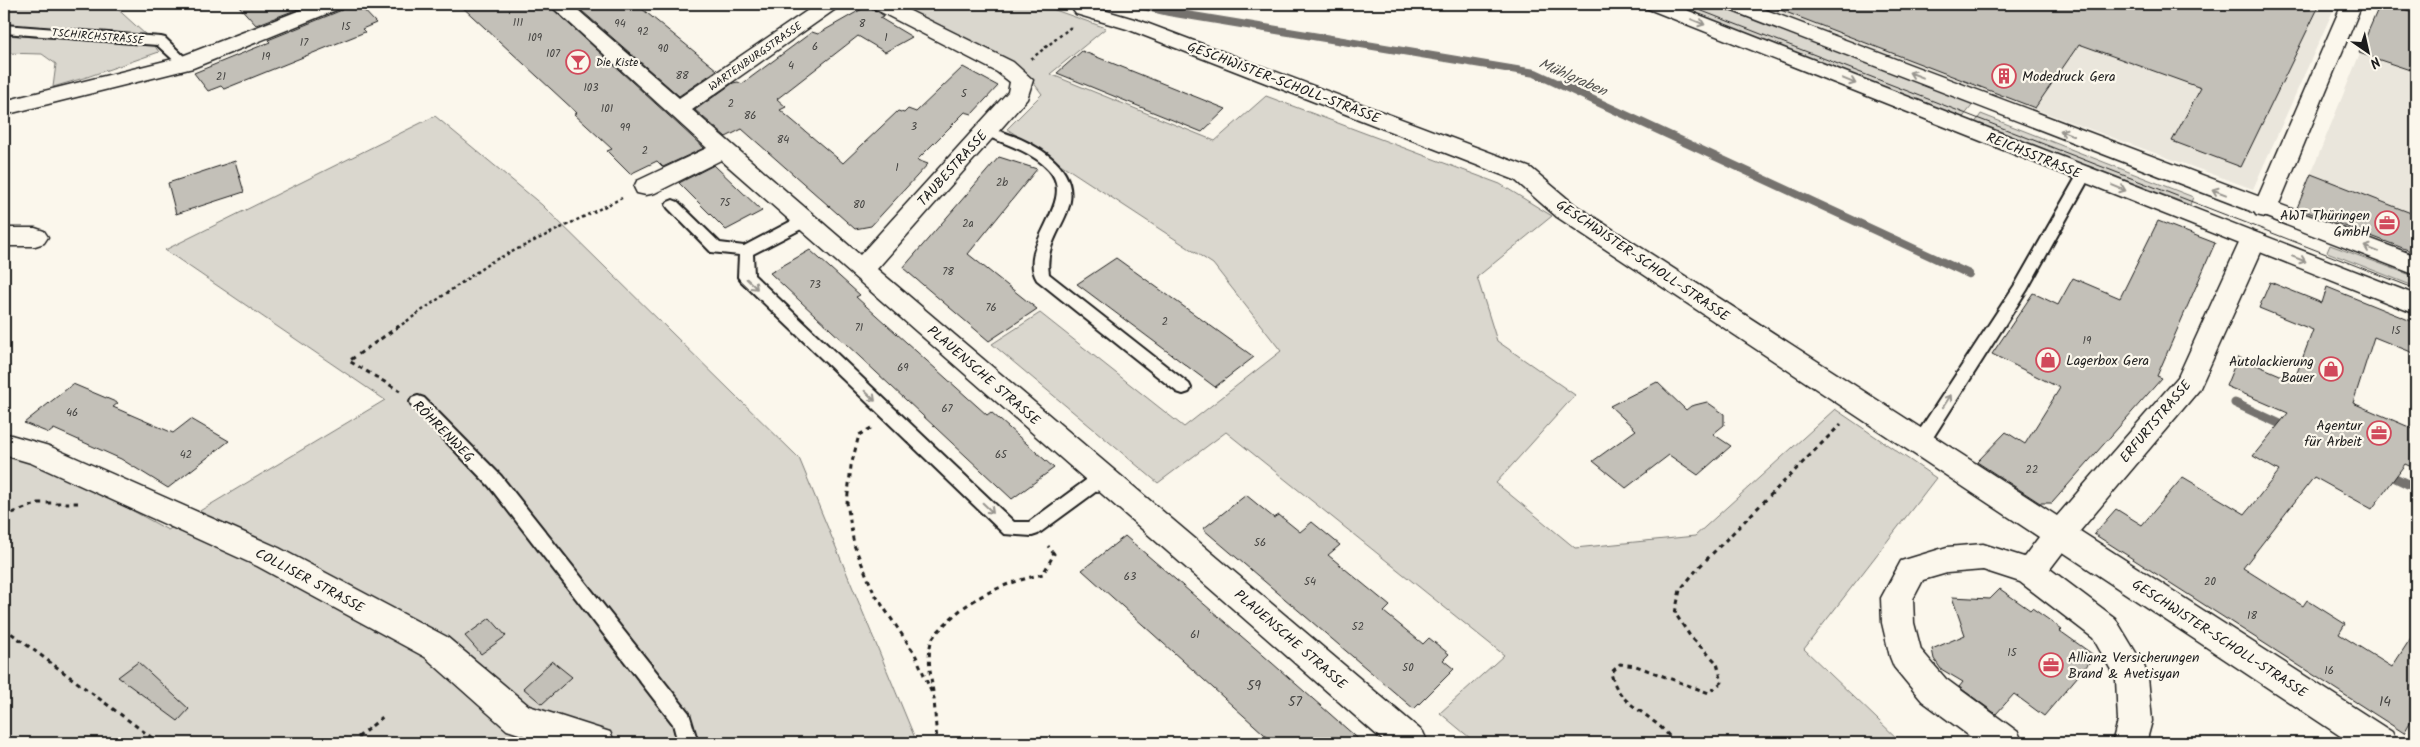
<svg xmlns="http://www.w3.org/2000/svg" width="2420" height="747" font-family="Kalam,sans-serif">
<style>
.built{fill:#eae6dc}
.green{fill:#dad7ce;stroke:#7b7a75}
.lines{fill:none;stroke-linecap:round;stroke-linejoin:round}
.stream-far1{stroke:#74726e;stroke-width:8}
.stream{stroke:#74726e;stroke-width:9}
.building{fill:#c3c0b8;stroke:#1c1c1c}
.service-casing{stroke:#1c1c1c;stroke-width:4}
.minor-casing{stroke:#1c1c1c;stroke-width:3}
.secondary-casing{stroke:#1c1c1c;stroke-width:3}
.path-far1{stroke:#1c1c1c;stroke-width:2.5;stroke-dasharray:3 3;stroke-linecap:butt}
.path{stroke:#1c1c1c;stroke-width:3;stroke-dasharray:4.5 4.5;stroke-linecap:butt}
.service{fill:#fbf7ec;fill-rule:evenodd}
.minor{fill:#fbf7ec;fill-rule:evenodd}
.secondary{fill:#fbf7ec;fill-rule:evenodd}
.tram{stroke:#1c1c1c;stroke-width:1}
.oneway{stroke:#97948e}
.labels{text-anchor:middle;stroke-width:4.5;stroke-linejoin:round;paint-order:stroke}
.number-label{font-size:11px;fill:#464543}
.far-street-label{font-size:11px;fill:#1c1c1c;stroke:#fbf7ec}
.far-poi-label{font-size:11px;fill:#1c1c1c;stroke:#fbf7ec;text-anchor:start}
.poi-label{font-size:14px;fill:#1c1c1c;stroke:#fbf7ec;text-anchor:start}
.street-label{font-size:14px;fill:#1c1c1c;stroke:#fbf7ec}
.near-number-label{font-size:14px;fill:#464543}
.water-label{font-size:15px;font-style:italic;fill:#575653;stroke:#fbf7ec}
</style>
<rect width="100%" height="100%" fill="#fbf7ec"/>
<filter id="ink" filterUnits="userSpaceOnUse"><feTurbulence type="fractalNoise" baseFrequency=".02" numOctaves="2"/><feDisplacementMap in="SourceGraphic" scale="10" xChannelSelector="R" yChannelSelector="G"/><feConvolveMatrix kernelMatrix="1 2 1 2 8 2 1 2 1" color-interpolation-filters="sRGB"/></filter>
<g filter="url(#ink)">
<g class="built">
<path d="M1749 4H2336L2253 189Z"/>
<path d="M2380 4H2388L2416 13V253L2297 208Z"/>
</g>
<g class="green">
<path d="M4 4H112L146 35 4 24Z"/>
<path d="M897 4H1038L1106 28 1050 74 1215 141 1266 96 1500 184 1552 216 1477 277 1497 341 1575 395 1496 483 1575 548 1695 536 1835 409 1936 478 1804 649 1902 743H1476L1440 713 1504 655 1226 432 1158 483 992 344 1040 313 1184 427 1281 351 1213 264 1007 129 1042 94 1027 74Z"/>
<path d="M1660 4H1718L1975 102 1960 121Z"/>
<path d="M4 35 154 45 159 52 87 77 53 87 56 64 42 54 4 53Z"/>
<path d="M1981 114 2193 197 2190 205 2089 166 2063 160 1973 126Z"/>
<path d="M435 116 542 205 799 458 917 743H4V453L67 475 168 530 385 400 165 250Z"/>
<path d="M2330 245 2416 277V287L2327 252Z"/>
</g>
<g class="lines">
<path class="stream-far1" d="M1135 4 1169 12 1535 73 1969 274"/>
<g class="stream">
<path d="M2235 403 2289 428"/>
<path d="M2385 473 2416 488"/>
</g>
</g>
<g class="building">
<path d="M237 4H311L256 25Z"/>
<path d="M346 4H358L376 23 362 29 365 32 224 89 221 86 208 91 194 73 270 42 268 40 342 10Z"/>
<path d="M459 4H547L704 148 663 167 657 161 630 174 607 151 612 149 574 114 577 113Z"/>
<path d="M574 4H636L717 70 679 96Z"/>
<path d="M1771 4H2320L2241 167 2172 141 2201 88 2079 44 2035 108 1770 6Z"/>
<path d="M2380 4H2388L2416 13V72L2359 53Z"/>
<path d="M869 5 884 16 880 18 912 37 885 52 858 36 777 99 786 107 780 110 843 163 898 111 904 113 908 109 916 112 963 67 998 86 972 114 965 112 917 160 928 164 871 226 855 229 742 129 726 137 695 110 733 83 738 82 742 84 812 32 818 34Z"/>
<path d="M1082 51 1226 109 1202 132 1057 73Z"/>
<path d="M999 157 1037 169 968 254 1037 309 989 341 903 268Z"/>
<path d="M235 161 244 192 176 214 168 183Z"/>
<path d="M714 165 762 211 726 230 679 183Z"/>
<path d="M2311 174 2416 215V253L2297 208Z"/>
<path d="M2158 221 2215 243 2157 376 2162 378 2052 503H2040L1977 462 2006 432 2025 444 2060 388 1992 354 2033 293 2058 305 2073 278 2120 298Z"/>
<path d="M810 250 860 295 856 297 987 415 991 412 1054 468 1012 499 770 273Z"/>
<path d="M1116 258 1254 357 1215 387 1077 284Z"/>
<path d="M2270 282 2322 303 2327 287 2416 323V354L2374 337 2353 403 2416 430V469L2405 464 2372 509 2314 477 2243 568 2303 606 2307 600 2345 624 2339 634 2392 667 2416 630V712L2404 733 2094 534 2116 509 2142 525 2183 477 2245 514 2279 471 2253 456 2288 413 2226 386 2238 357 2294 381 2313 330 2259 308Z"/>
<path d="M1657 382 1686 410 1691 406 1707 402 1724 414V425L1713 434 1731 446 1698 475 1669 455 1626 488 1593 461 1636 430 1610 406Z"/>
<path d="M73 384 118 403 113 407 173 433 191 419 229 441 168 488 121 459 54 429 49 433 24 423Z"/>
<path d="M1246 495 1274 518 1279 515 1300 532 1312 522 1340 545 1328 555 1390 606 1384 612 1423 644 1429 638 1449 654 1443 660 1454 669 1414 709 1203 529Z"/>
<path d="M1125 536 1255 648 1363 743H1274L1082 570Z"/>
<path d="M2000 589 2030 610 2032 608 2062 629 2060 631 2095 656 2044 716 2014 694 1996 714 1959 687 1963 682 1941 669 1934 659 1932 649 1965 635 1952 597 1990 599Z"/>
<path d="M490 618 506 636 481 654 465 636Z"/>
<path d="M552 661 572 677 542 704 523 688Z"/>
<path d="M138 662 189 709 178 721 118 677Z"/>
</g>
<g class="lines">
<g class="service-casing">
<g id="service">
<path d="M4 25 161 37 165 38 191 63 185 67 180 66 157 45 4 33Z"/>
<path d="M986 127C1024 137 1086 163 1067 212 1058 234 1045 249 1049 274L1189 384 1191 388 1189 392 1183 394 1177 392 1037 280C1016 245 1078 202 1049 170 1033 152 1004 143 981 134L979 131Z"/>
<path d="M2084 170 2091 175 2027 290 1927 447 1921 449 1915 447 1913 442 1915 437 2016 283 2079 172Z"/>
<path d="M673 200 678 202 720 243 744 246 799 217H809L811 221 809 225 753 254 754 275 1014 522H1029L1097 472 1103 470 1109 472 1112 477 1109 482 1038 534 1032 536 1004 534 741 281 738 277 739 255 711 252 668 208 666 205 668 202Z"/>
<path d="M418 396 424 398 501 476 689 713 698 743H678L673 724 489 486 412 406 410 402 412 398Z"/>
</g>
</g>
<g class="minor-casing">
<g id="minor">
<path d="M316 4H344L341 8 193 68 4 115V101L177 58Z"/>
<path d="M549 4H571L679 98 817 4H840L837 8 692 110 860 255 1008 92 1010 82 997 72 873 8 870 4H896L1013 62 1033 80 1027 99 877 269 1423 732 1428 743H1386L721 160 655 193 646 195 637 193 634 187 637 181 707 148Z"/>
<path d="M1083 4 1141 21 1531 168 1575 205 2057 516 2178 377 2240 241 2244 235 2253 232 2262 235 2266 241 2199 390 2080 531 2392 732 2397 743H2351L2063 552 2050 569 2115 618 2144 666 2148 677 2152 721 2146 743H2112L2118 721 2116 679 2093 638 2020 582 1983 570 1947 573 1923 580 1913 599 1914 623 1921 650 1946 679 2018 732 2023 743H1979L1922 701 1894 667 1890 657 1882 623 1881 598 1901 561 1947 547 1983 544 2024 557 2039 537 1557 217 1515 180 1127 29 1076 14 1073 10 1076 6Z"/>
<path d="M2342 4H2362L2277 209 2274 215 2265 217 2256 215 2253 209Z"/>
<path d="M4 228H35L44 231 48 237 44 243 35 246H4Z"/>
<path d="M4 433 49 446 279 548 447 637 529 706 610 732 615 743H547L507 730 425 657 257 566 31 463 4 455Z"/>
</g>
</g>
<g class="secondary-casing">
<g id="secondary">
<path d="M1643 4H1671L2416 295V314L1646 8Z"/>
<path d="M1722 4H1750L2416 256V275L1725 8Z"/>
</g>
</g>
<g class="path-far1">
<path d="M1031 59 1071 27"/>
<path d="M397 328 491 262 622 198"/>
</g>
<g class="path">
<path d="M399 326 349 361 400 391"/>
<path d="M871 428 859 435 851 466 847 503 854 545 874 593 915 654 934 698 937 743"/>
<path d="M4 516 39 503H78"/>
<path d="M4 628 159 743"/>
<path d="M933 692C931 676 927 658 931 642 933 635 940 630 945 624 972 596 1005 583 1043 574L1054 554 1048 546"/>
<path d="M351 743 385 715"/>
<path d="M1675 743C1668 735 1662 727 1653 721 1633 704 1618 701 1611 673L1620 664 1636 666 1709 693 1722 682 1717 663 1690 636 1675 613 1680 590 1699 567 1841 424"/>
</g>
<use href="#service" class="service"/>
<use href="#minor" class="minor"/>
<use href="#secondary" class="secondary"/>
<path class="tram" d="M1684 4 2416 289"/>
</g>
<defs><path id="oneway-shaft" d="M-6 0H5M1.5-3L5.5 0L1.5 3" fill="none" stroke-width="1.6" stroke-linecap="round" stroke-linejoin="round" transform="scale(1.25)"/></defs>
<g class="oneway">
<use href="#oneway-shaft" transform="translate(1698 22) rotate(22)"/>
<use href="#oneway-shaft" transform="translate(1916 75) rotate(-159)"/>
<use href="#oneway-shaft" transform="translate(1849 81) rotate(22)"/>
<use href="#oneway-shaft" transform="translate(2067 133) rotate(-159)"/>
<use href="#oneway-shaft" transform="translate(2119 188) rotate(22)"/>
<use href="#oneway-shaft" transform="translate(2219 192) rotate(-159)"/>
<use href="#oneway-shaft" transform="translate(2371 249) rotate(-159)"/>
<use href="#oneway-shaft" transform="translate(2299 259) rotate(21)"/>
<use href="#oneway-shaft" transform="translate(752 284) rotate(44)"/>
<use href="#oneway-shaft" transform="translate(870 396) rotate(44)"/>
<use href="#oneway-shaft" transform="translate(1947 401) rotate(-57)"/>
<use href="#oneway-shaft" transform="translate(988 508) rotate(44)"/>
</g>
</g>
<defs>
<g id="bar-ring" transform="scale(1.25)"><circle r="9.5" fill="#fbf7ec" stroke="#d1495b" stroke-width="1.5"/><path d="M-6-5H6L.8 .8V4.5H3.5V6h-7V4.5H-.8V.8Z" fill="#d1495b"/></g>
<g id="building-ring" transform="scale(1.25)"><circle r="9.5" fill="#fbf7ec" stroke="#d1495b" stroke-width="1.5"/><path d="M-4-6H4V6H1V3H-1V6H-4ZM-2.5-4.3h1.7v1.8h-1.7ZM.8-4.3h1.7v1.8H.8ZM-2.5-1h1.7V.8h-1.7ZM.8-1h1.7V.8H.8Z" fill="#d1495b"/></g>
<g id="office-ring" transform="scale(1.25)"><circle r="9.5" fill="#fbf7ec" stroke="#d1495b" stroke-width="1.5"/><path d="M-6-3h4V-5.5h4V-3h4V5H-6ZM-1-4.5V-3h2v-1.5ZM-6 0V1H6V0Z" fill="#d1495b"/></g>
<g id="shop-ring" transform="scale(1.25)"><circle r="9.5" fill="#fbf7ec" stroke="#d1495b" stroke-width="1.5"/><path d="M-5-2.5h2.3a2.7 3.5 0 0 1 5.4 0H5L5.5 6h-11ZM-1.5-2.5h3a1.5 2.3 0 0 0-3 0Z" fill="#d1495b"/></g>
</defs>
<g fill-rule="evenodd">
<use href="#bar-ring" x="578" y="62"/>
<use href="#building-ring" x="2004" y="76"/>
<use href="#office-ring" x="2387" y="223"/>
<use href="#shop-ring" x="2048" y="360"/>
<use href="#shop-ring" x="2331" y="369"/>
<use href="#office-ring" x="2379" y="433"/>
<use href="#office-ring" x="2051" y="665"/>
</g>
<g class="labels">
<g class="number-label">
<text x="518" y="26">111</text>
<text x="620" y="27">94</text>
<text x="862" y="27">8</text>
<text x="346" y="30">15</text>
<text x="643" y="35">92</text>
<text x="535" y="41">109</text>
<text x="886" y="41">1</text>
<text x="304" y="46">17</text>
<text x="815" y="50">6</text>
<text x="663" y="52">90</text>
<text x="553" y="57">107</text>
<text x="266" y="60">19</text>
<text x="791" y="69">4</text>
<text x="682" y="79">88</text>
<text x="221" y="80">21</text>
<text x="591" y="91">103</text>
<text x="964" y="97">5</text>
<text x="731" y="107">2</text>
<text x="607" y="112">101</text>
<text x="750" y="119">86</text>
<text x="914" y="130">3</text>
<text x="625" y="131">99</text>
<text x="783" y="143">84</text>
<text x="645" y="154">2</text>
<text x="897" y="171">1</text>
<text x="1002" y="186">2b</text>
<text x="725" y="206">75</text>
<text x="859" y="208">80</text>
<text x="968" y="227">2a</text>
<text x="948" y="275">78</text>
<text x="815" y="288">73</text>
<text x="991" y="311">76</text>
<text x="1165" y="325">2</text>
<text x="859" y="331">71</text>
<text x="2396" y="334">15</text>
<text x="2087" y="344">19</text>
<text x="903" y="371">69</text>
<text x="947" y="412">67</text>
<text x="72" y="416">46</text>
<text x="186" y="458">42</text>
<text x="1001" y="458">65</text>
<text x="2032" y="473">22</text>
<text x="1260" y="546">56</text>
<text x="1130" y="580">63</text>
<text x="1310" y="585">54</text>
<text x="2210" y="585">20</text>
<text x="2252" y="619">18</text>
<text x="1358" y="630">52</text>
<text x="1195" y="638">61</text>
<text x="2012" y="656">15</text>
<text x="1408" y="671">50</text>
<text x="2329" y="674">16</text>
</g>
<g class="far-street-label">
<text transform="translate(98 36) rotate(5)" y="4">TSCHIRCHSTRASSE</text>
<text transform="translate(755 56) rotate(-35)" y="4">WARTENBURGSTRASSE</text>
</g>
<g class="far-poi-label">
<text x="596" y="66">Die Kiste</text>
</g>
<g class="poi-label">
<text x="2022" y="81">Modedruck Gera</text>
<text x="2370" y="220" text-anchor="end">AWT Thüringen<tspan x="2370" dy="16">GmbH</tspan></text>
<text x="2066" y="365">Lagerbox Gera</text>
<text x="2314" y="366" text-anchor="end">Autolackierung<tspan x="2314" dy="16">Bauer</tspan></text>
<text x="2362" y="430" text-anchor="end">Agentur<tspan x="2362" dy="16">für Arbeit</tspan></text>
<text x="2068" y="662">Allianz Versicherungen<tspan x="2068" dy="16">Brand &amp; Avetisyan</tspan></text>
</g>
<g class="street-label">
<text transform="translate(1284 82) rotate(21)" y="5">GESCHWISTER-SCHOLL-STRASSE</text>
<text transform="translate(2034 155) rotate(22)" y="5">REICHSSTRASSE</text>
<text transform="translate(952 168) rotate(-48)" y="5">TAUBESTRASSE</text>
<text transform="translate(1643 260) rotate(34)" y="5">GESCHWISTER-SCHOLL-STRASSE</text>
<text transform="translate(984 375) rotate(41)" y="5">PLAUENSCHE STRASSE</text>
<text transform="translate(2155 421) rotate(-50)" y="5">ERFURTSTRASSE</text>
<text transform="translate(444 431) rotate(45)" y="5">RÖHRENWEG</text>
<text transform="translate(310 580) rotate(28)" y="5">COLLISER STRASSE</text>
<text transform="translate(2220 638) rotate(33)" y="5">GESCHWISTER-SCHOLL-STRASSE</text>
<text transform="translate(1291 639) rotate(41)" y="5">PLAUENSCHE STRASSE</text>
</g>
<g class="near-number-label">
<text x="1254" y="690">59</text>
<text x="1295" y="706">57</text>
<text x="2385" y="706">14</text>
</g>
<g class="water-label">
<text transform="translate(1573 77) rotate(24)" y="5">Mühlgraben</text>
</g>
</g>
<rect width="2420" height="747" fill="none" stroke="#fbf7ec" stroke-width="20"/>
<rect x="10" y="10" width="2400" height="727" fill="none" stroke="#1c1c1c" stroke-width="2" filter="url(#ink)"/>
<g transform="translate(2368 52) rotate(146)" stroke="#fbf7ec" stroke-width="4" paint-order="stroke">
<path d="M0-4L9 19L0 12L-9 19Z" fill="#1c1c1c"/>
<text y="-8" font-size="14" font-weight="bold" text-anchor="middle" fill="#1c1c1c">N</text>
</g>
</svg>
